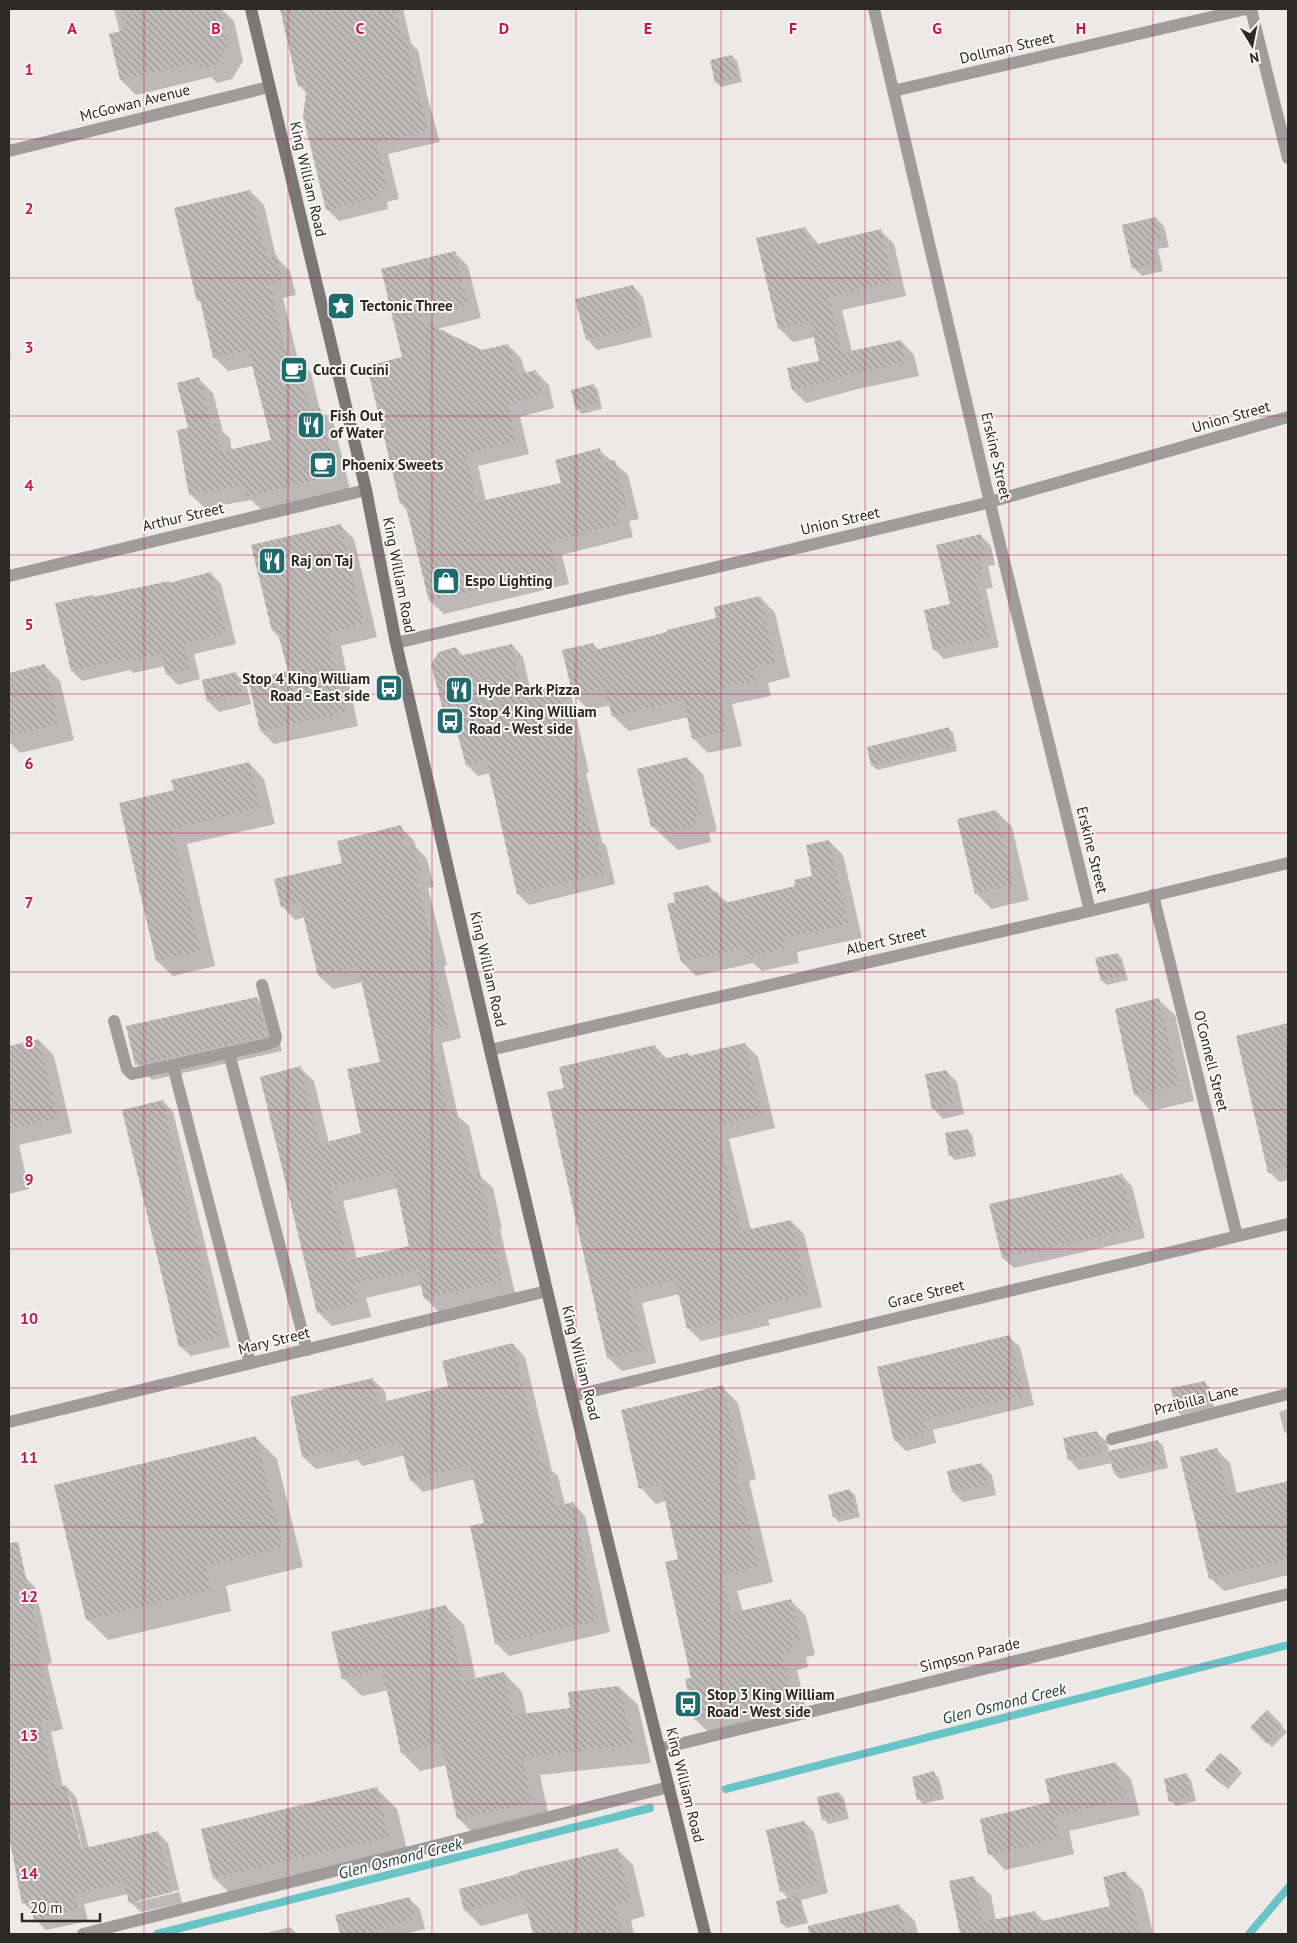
<svg xmlns="http://www.w3.org/2000/svg" width="1297" height="1943" font-family="'PT Sans',sans-serif">
<style>
.shadow{fill:#0003;fill-rule:evenodd}
.lines{fill:none;stroke-linecap:round;stroke-linejoin:round}
.stream{stroke:#69c4c6;stroke-width:8}
.building{fill:url(#building-back-hatch);fill-rule:evenodd}
.service{stroke:#9e9d9c;stroke-width:12}
.minor{stroke:#9e9d9c;stroke-width:12}
.secondary{stroke:#7a7877;stroke-width:12}
.grid{fill:none;stroke:#c2185b;stroke-width:1;stroke-opacity:0.55}
.labels{text-anchor:middle;stroke-width:4;stroke-linejoin:round;paint-order:stroke}
.street-label{font-size:15px;fill:#2b2a29;stroke:#faf7f4}
.poi-label{font-size:15px;font-weight:bold;fill:#2b2a29;stroke:#faf7f4;text-anchor:start}
.water-label{font-size:16px;font-style:italic;fill:#123e3f;stroke:#faf7f4}
.grid-label{font-size:16px;text-anchor:middle;font-weight:bold;fill:#c2185b;stroke:#faf7f4;stroke-width:4;stroke-linejoin:round;paint-order:stroke}
</style>
<defs>
<pattern id="building-back-hatch" width="6" height="6" patternUnits="userSpaceOnUse" patternTransform="scale(1.25)"><rect width="6" height="6" fill="#bebbb9"/><path d="M-1 5l2 2M0 0l6 6M5-1l2 2" fill="none" stroke="#9b9896"/></pattern>
</defs>
<rect width="100%" height="100%" fill="#ece9e7"/>
<g class="shadow">
<path d="M114 9H199L200 10 221 9 234 21 243 61 232 79 217 83 211 77 136 95 121 80 120 33Z"/>
<path d="M282 9H403L411 43 418 50 428 99 440 142 388 154 399 199 387 202 388 209 339 221 327 209 307 94 300 86Z"/>
<path d="M732 56 737 61 742 82 721 87 716 82Z"/>
<path d="M250 191 264 205 276 257 290 271 296 295 283 298 298 360 311 373 320 410 334 424 350 489 262 510 251 500 205 508 190 494V429L199 379 213 393 223 432 230 438 232 451 272 440 253 366 228 371 214 357 202 303 198 300Z"/>
<path d="M1156 218 1164 226 1169 247 1158 249 1163 271 1142 276 1134 268Z"/>
<path d="M805 228 819 245 881 231 894 244 906 296 842 310 852 352 901 341 914 355 919 376 858 389 806 403 793 390 821 362 815 337 793 342 779 328Z"/>
<path d="M455 253 468 266 481 318 437 329 481 351 508 345 521 358 526 374 536 372 549 385 554 408 520 417 529 454 478 466 486 501 563 484 599 450 628 475 639 519 629 521 633 537 562 555 569 584 444 614 430 601 408 511 401 504 404 358 382 270Z"/>
<path d="M633 286 643 297 652 337 597 350 587 339Z"/>
<path d="M9 346 11 357 9 358Z"/>
<path d="M593 385 598 390 602 409 582 414 577 409Z"/>
<path d="M340 525 354 539 377 637 341 646 358 726 274 744 261 731 289 672 280 638 273 631Z"/>
<path d="M981 536 991 546 995 565 988 566 993 588 986 589 999 647 944 659 934 649Z"/>
<path d="M211 574 221 584 236 644 194 654 200 679 178 685 167 674 165 666 133 673 130 670 82 681 72 671 56 604 169 582 170 584Z"/>
<path d="M760 597 775 613 790 677 768 683 771 696 732 704 742 746 708 753 693 738 688 717 629 731 613 716 611 705 589 710 574 695 593 644 599 650 718 619Z"/>
<path d="M512 645 523 657 531 692 561 687 572 698 589 773H586L602 842 606 845 615 884 529 905 518 894 490 773 478 776 467 765 458 734 447 722 456 648 463 656Z"/>
<path d="M44 665 60 681 74 740 20 753 9 741V674Z"/>
<path d="M236 674 246 684 251 704 219 712 208 701Z"/>
<path d="M948 728 953 733 957 751 877 770 872 765Z"/>
<path d="M687 758 703 774 717 831 709 833 711 842 678 850 652 826Z"/>
<path d="M249 763 264 779 275 824 187 844 215 966 173 976 157 961 175 791Z"/>
<path d="M996 811 1012 827 1029 900 991 909 976 893Z"/>
<path d="M400 827 414 840 416 847 427 859 434 887 428 888 447 965 444 966 461 1038 442 1043 458 1116 469 1126 481 1177 493 1188 502 1229H500L515 1293 439 1312 425 1298 422 1285 366 1298 371 1317 332 1326 318 1312 300 1068 314 1081 329 1143 362 1134 382 1063 363 982 333 989 319 976 305 917 295 920 282 906ZM398 1188 411 1247 357 1259 343 1201Z"/>
<path d="M829 841 843 855 862 938 797 952 799 963 762 971 753 963 696 976 682 962 669 905 708 886 728 903 797 887 814 876Z"/>
<path d="M1118 954 1122 959 1128 980 1107 985 1102 981Z"/>
<path d="M256 998 272 1014 282 1051 152 1080 136 1064Z"/>
<path d="M1159 1000 1175 1015 1194 1101 1151 1111 1136 1095 1116 1009Z"/>
<path d="M1288 1025V1180L1280 1182 1269 1172 1237 1037Z"/>
<path d="M39 1040 54 1056 72 1133 19 1145 29 1189 9 1194V1047Z"/>
<path d="M745 1044 758 1057 775 1128 729 1139 751 1230 791 1221 804 1234 822 1307 768 1320 770 1325 701 1341 688 1328 680 1294 642 1303 656 1363 622 1371 608 1358 566 1089 655 1046 667 1059 688 1055 690 1057Z"/>
<path d="M946 1071 957 1082 964 1114 943 1119 933 1108Z"/>
<path d="M163 1101 173 1112 230 1347 191 1356 180 1346Z"/>
<path d="M967 1130 972 1135 976 1156 955 1160 950 1155Z"/>
<path d="M1121 1175 1132 1186 1145 1238 1014 1268 1003 1258Z"/>
<path d="M1009 1337 1020 1347 1034 1405 933 1430 936 1443 906 1451 895 1440Z"/>
<path d="M513 1344 525 1357 552 1471 558 1476 565 1505 573 1503 585 1516 610 1632 509 1656 497 1644 486 1524 475 1479 423 1492 411 1480 405 1455 363 1466 357 1460 316 1469 303 1457 372 1379 385 1391 387 1402 450 1387Z"/>
<path d="M1204 1382 1209 1387 1214 1407 1181 1415 1176 1410 1172 1389Z"/>
<path d="M722 1387 738 1403 756 1479 749 1481 773 1582 737 1591 743 1612 790 1600 806 1616 815 1655 806 1657 808 1667 797 1670 807 1713 711 1735 696 1720 686 1680 692 1679 680 1560 666 1501 656 1504 641 1488Z"/>
<path d="M1288 1409V1435L1284 1431 1279 1412Z"/>
<path d="M1096 1432 1107 1442 1109 1452 1158 1441 1163 1446 1168 1468 1120 1479 1115 1474 1112 1463 1079 1470 1069 1459Z"/>
<path d="M256 1438 277 1459 303 1567 226 1586 231 1611 108 1640 87 1619Z"/>
<path d="M1216 1449 1230 1463 1237 1494 1288 1482V1575L1224 1591 1210 1578Z"/>
<path d="M981 1464 992 1475 996 1495 963 1502 953 1492Z"/>
<path d="M850 1491 855 1495 860 1517 839 1522 834 1517Z"/>
<path d="M25 1577 35 1587 52 1663 47 1664 63 1729 51 1732 63 1787 66 1786 76 1797 89 1849 158 1833 168 1843 182 1903 141 1912 130 1902 128 1894 84 1904 88 1921 46 1930 36 1920 34 1913 24 1903 9 1830V1580ZM68 1797H70L84 1855 82 1856ZM178 1890 179 1892 136 1902V1900Z"/>
<path d="M445 1606 464 1625 476 1679 504 1673 522 1692 527 1715 571 1710 619 1687 638 1705 651 1763 540 1775 550 1821 477 1837 458 1818 447 1765 420 1771 402 1753 388 1690 362 1696 343 1678Z"/>
<path d="M1267 1712 1287 1732 1272 1747 1252 1727Z"/>
<path d="M1116 1764 1131 1779 1140 1815 1069 1831 1074 1854 1005 1870 990 1854 1052 1803Z"/>
<path d="M1237 1768 1242 1773 1228 1789 1211 1775Z"/>
<path d="M934 1773 939 1778 944 1799 923 1804 919 1799Z"/>
<path d="M1186 1775 1191 1780 1196 1801 1176 1806 1171 1801Z"/>
<path d="M376 1788 397 1809 409 1857 235 1898 214 1878Z"/>
<path d="M839 1793 844 1798 849 1819 828 1824 824 1819Z"/>
<path d="M804 1822 814 1832 828 1893 801 1900 808 1923 787 1928 782 1923 789 1899 782 1892Z"/>
<path d="M618 1850 633 1865 645 1916 631 1920 634 1934H534L529 1913 481 1926 465 1910Z"/>
<path d="M1125 1873 1143 1890 1153 1934H961L951 1882 973 1878 991 1895 996 1920 1034 1912 1045 1922 1112 1907Z"/>
<path d="M409 1899 420 1909 425 1929 405 1934H341L337 1916Z"/>
<path d="M899 1906 915 1921 918 1934H839L836 1925Z"/>
<path d="M290 1927 297 1934H263Z"/>
</g>
<g class="lines">
<g class="stream">
<path d="M726 1789 1288 1645"/>
<path d="M157 1934 650 1808"/>
<path d="M1249 1934 1288 1888"/>
</g>
</g>
<g class="building">
<path d="M120 9H220L228 45 217 65 200 68 199 62 120 80 109 34 125 30Z"/>
<path d="M280 9H395L402 38 407 37 417 87 429 131 377 143 388 188 376 191 378 198 326 210 303 116 307 85 298 87Z"/>
<path d="M732 55 738 77 715 83 710 60Z"/>
<path d="M250 190 267 258 277 255 283 281 270 284 288 360 297 358 310 410 320 408 337 475 246 497 244 485 189 495 177 430 188 428 177 383 199 377 211 424 216 423 221 452 271 440 248 350 213 358 200 300 197 301 174 208Z"/>
<path d="M1156 217 1161 239 1151 241 1156 263 1132 269 1122 225Z"/>
<path d="M805 227 809 246 881 229 893 282 829 297 842 353 901 340 906 362 844 376 792 390 787 368 819 361 810 321 778 329 756 238Z"/>
<path d="M455 251 468 305 417 318 482 350 508 344 517 375 536 370 542 395 508 404 516 442 466 454 477 502 561 483 555 460 600 448 603 463 615 460 627 506 617 508 620 524 550 542 557 571 429 601 405 503 400 504 367 366 402 357 381 269Z"/>
<path d="M633 285 643 326 586 340 575 299Z"/>
<path d="M594 384 598 404 576 410 571 390Z"/>
<path d="M341 524 364 624 328 633 346 712 260 731 248 680 288 671 277 630 272 631 251 545Z"/>
<path d="M981 534 986 555 979 556 983 577 976 579 990 637 933 650 924 610 950 604 936 545Z"/>
<path d="M211 572 226 633 184 644 190 669 166 675 161 654 122 663 121 660 71 671 55 603 93 595 94 597 169 581V583Z"/>
<path d="M760 596 776 662 753 668 756 681 718 689 727 731 692 739 683 700 612 717 605 688 573 696 562 650 593 643 595 650 667 632V630L716 618 714 607Z"/>
<path d="M512 644 522 692 561 685 579 761 575 762 592 833 595 832 605 873 517 894 486 760 466 766 455 724 446 722 431 664 439 652 456 647 459 656Z"/>
<path d="M45 664 59 724 9 736V673Z"/>
<path d="M236 672 242 694 207 702 202 680Z"/>
<path d="M949 727 953 746 871 766 867 747Z"/>
<path d="M688 757 702 815 694 817 696 826 661 834 659 825 651 827 637 769Z"/>
<path d="M249 762 260 808 172 829 200 951 156 961 119 803 174 790 171 780Z"/>
<path d="M996 810 1014 884 975 894 957 819Z"/>
<path d="M401 825 406 846 414 844 421 873 416 875 434 952 431 953 449 1025 429 1029 448 1113 455 1111 471 1175 480 1174 489 1215 487 1216 503 1280 424 1299 417 1270 354 1284 358 1303 317 1313 260 1077 301 1066 320 1144 361 1133 347 1069 380 1062 358 967 318 976 300 902 281 907 274 879 342 863 337 841ZM393 1172 409 1246 348 1260 330 1187Z"/>
<path d="M829 840 848 924 783 938 786 948 746 958 744 948 681 962 667 904 675 902 673 893 708 885 711 893 718 892 721 904 795 886 794 880 812 876 806 845Z"/>
<path d="M1118 953 1124 975 1101 981 1095 958Z"/>
<path d="M257 997 267 1036 135 1065 126 1026Z"/>
<path d="M1159 998 1179 1085 1134 1095 1115 1009Z"/>
<path d="M1288 1023V1168L1268 1173 1236 1036Z"/>
<path d="M39 1039 58 1118 9 1129V1046Z"/>
<path d="M745 1043 762 1115 716 1126 742 1231 791 1220 809 1294 756 1307 757 1312 687 1329 675 1280 629 1290 644 1350 607 1358 547 1092 564 1088 559 1067 655 1045 659 1060 688 1053 689 1056Z"/>
<path d="M947 1070 954 1104 932 1109 925 1074Z"/>
<path d="M163 1100 220 1337 179 1347 122 1110Z"/>
<path d="M968 1129 972 1152 949 1156 945 1133Z"/>
<path d="M1122 1174 1135 1228 1002 1258 989 1204Z"/>
<path d="M1010 1335 1024 1395 923 1420 927 1433 894 1441 877 1367Z"/>
<path d="M513 1343 542 1464 546 1463 556 1506 573 1502 598 1620 495 1644 470 1526 484 1523 470 1465 410 1481 400 1442 349 1454 348 1448 302 1457 290 1397 373 1378 379 1403 448 1386 442 1361Z"/>
<path d="M1205 1381 1210 1402 1175 1410 1171 1388Z"/>
<path d="M723 1385 742 1464 734 1466 759 1566 722 1575 732 1613 791 1599 800 1639 791 1641 793 1652 782 1654 792 1697 694 1720 685 1679 691 1678 665 1562 678 1559 661 1483 639 1489 621 1410Z"/>
<path d="M1097 1431 1102 1453 1068 1460 1063 1438Z"/>
<path d="M256 1436 283 1547 206 1566 211 1590 86 1620 54 1485Z"/>
<path d="M1158 1440 1163 1463 1114 1474 1108 1451Z"/>
<path d="M1217 1448 1228 1495 1288 1481V1559L1209 1579 1180 1457Z"/>
<path d="M982 1463 987 1485 952 1492 947 1471Z"/>
<path d="M850 1489 856 1512 833 1517 828 1495Z"/>
<path d="M18 1542 43 1653 38 1654 53 1719 41 1722 55 1788 66 1785 82 1849 158 1831 172 1892 129 1903 124 1882 74 1894 78 1910 34 1920 30 1902 22 1904 9 1836V1543Z"/>
<path d="M446 1605 463 1681 504 1672 513 1715 570 1708 568 1692 619 1686 634 1745 523 1757 532 1803 457 1819 441 1744 401 1753 382 1669 342 1679 331 1632Z"/>
<path d="M1267 1710 1283 1726 1267 1744 1250 1727Z"/>
<path d="M1220 1753 1238 1768 1223 1785 1205 1770Z"/>
<path d="M1116 1762 1125 1799 1054 1816 1059 1838 988 1855 980 1819 1050 1802 1045 1779Z"/>
<path d="M934 1771 940 1794 917 1800 912 1777Z"/>
<path d="M1187 1773 1192 1796 1169 1802 1164 1779Z"/>
<path d="M377 1787 389 1837 213 1878 201 1829Z"/>
<path d="M839 1792 845 1814 822 1820 817 1797Z"/>
<path d="M804 1821 819 1883 780 1892 766 1830Z"/>
<path d="M618 1848 631 1901 616 1905 623 1934H533L523 1895 464 1911 459 1889 518 1874V1872Z"/>
<path d="M1126 1871 1140 1934H960L949 1881 974 1876 983 1922 1035 1911 1038 1922 1110 1906 1103 1877Z"/>
<path d="M798 1895 804 1918 781 1924 776 1901Z"/>
<path d="M410 1897 415 1919 375 1930 376 1934H340L335 1915Z"/>
<path d="M899 1904 906 1934H809L808 1926Z"/>
</g>
<g class="lines">
<g class="service">
<path d="M114 1021 127 1069 132 1074 268 1044 275 1041 276 1037 262 985"/>
<path d="M229 1053 307 1350"/>
<path d="M173 1066 250 1363"/>
<path d="M83 1934 669 1787"/>
</g>
<g class="minor">
<path d="M874 9 994 520 1090 911"/>
<path d="M1251 9 1288 158"/>
<path d="M893 91 1246 9"/>
<path d="M9 151 269 87"/>
<path d="M9 576 366 490"/>
<path d="M396 643 979 505 1288 417"/>
<path d="M1153 895 1237 1236"/>
<path d="M490 1050 1090 911 1288 863"/>
<path d="M572 1396 1288 1224"/>
<path d="M9 1422 547 1291"/>
<path d="M1112 1439 1288 1394"/>
<path d="M659 1749 1288 1594"/>
</g>
<path class="secondary" d="M251 9 366 490 396 643 490 1050 572 1396 705 1934"/>
</g>
<path class="grid" d="M144 9V1934M288 9V1934M432 9V1934M576 9V1934M721 9V1934M865 9V1934M1009 9V1934M1153 9V1934M9 139H1288M9 278H1288M9 416H1288M9 555H1288M9 694H1288M9 833H1288M9 972H1288M9 1110H1288M9 1249H1288M9 1388H1288M9 1527H1288M9 1665H1288M9 1804H1288"/>
<defs>
<g id="sight-square" transform="scale(1.4375)"><rect x="-9" y="-9" width="18" height="18" rx="4" fill="#1f6c6e" stroke="#faf7f4"/><path d="M0-6L1.8-2.2L6-1.7L2.9 1.2L3.7 5.4L0 3.3L-3.7 5.4L-2.9 1.2L-6-1.7L-1.8-2.2Z" fill="#fff"/></g>
<g id="cafe-square" transform="scale(1.4375)"><rect x="-9" y="-9" width="18" height="18" rx="4" fill="#1f6c6e" stroke="#faf7f4"/><path d="M-5.5-4.5H6V0H3Q3 3.5 0 3.5H-2.5Q-5.5 3.5-5.5 0ZM3-3.2v2h1.7v-2ZM-6 4.5H4V6H-6Z" fill="#fff"/></g>
<g id="restaurant-square" transform="scale(1.4375)"><rect x="-9" y="-9" width="18" height="18" rx="4" fill="#1f6c6e" stroke="#faf7f4"/><path d="M-5-6h1v4h1v-4h1v4h1v-4h1v5L-1.5 .5V6h-2V.5L-5-1ZM5-6V6H3V1.5H1.5Q1.5-4 5-6Z" fill="#fff"/></g>
<g id="shop-square" transform="scale(1.4375)"><rect x="-9" y="-9" width="18" height="18" rx="4" fill="#1f6c6e" stroke="#faf7f4"/><path d="M-5-2.5h2.3a2.7 3.5 0 0 1 5.4 0H5L5.5 6h-11ZM-1.5-2.5h3a1.5 2.3 0 0 0-3 0Z" fill="#fff"/></g>
<g id="bus-square" transform="scale(1.4375)"><rect x="-9" y="-9" width="18" height="18" rx="4" fill="#1f6c6e" stroke="#faf7f4"/><path d="M-5-6H5V4H4V6H2V4H-2V6H-4V4H-5ZM-3.5-4V0h7V-4ZM-3.5 1.2v1.5H-2V1.2ZM2 1.2v1.5H3.5V1.2Z" fill="#fff"/></g>
</defs>
<g fill-rule="evenodd">
<use href="#sight-square" x="341" y="306"/>
<use href="#cafe-square" x="294" y="370"/>
<use href="#restaurant-square" x="311" y="425"/>
<use href="#cafe-square" x="323" y="465"/>
<use href="#restaurant-square" x="272" y="561"/>
<use href="#shop-square" x="446" y="581"/>
<use href="#bus-square" x="389" y="688"/>
<use href="#restaurant-square" x="459" y="690"/>
<use href="#bus-square" x="450" y="721"/>
<use href="#bus-square" x="688" y="1704"/>
</g>
<g class="labels">
<g class="street-label">
<text transform="translate(1007 48) rotate(-13)" y="5">Dollman Street</text>
<text transform="translate(135 103) rotate(-14)" y="5">McGowan Avenue</text>
<text transform="translate(308 179) rotate(77)" y="5">King William Road</text>
<text transform="translate(1231 417) rotate(-16)" y="5">Union Street</text>
<text transform="translate(996 456) rotate(77)" y="5">Erskine Street</text>
<text transform="translate(183 517) rotate(-13)" y="5">Arthur Street</text>
<text transform="translate(840 521) rotate(-13)" y="5">Union Street</text>
<text transform="translate(399 575) rotate(79)" y="5">King William Road</text>
<text transform="translate(1092 850) rotate(76)" y="5">Erskine Street</text>
<text transform="translate(886 941) rotate(-13)" y="5">Albert Street</text>
<text transform="translate(488 969) rotate(77)" y="5">King William Road</text>
<text transform="translate(1211 1061) rotate(76)" y="5">O'Connell Street</text>
<text transform="translate(926 1294) rotate(-14)" y="5">Grace Street</text>
<text transform="translate(274 1341) rotate(-14)" y="5">Mary Street</text>
<text transform="translate(581 1363) rotate(76)" y="5">King William Road</text>
<text transform="translate(1196 1400) rotate(-14)" y="5">Przibilla Lane</text>
<text transform="translate(970 1655) rotate(-14)" y="5">Simpson Parade</text>
<text transform="translate(685 1785) rotate(76)" y="5">King William Road</text>
</g>
<g class="poi-label">
<text x="360" y="311">Tectonic Three</text>
<text x="313" y="375">Cucci Cucini</text>
<text x="330" y="421">Fish Out<tspan x="330" dy="17">of Water</tspan></text>
<text x="342" y="470">Phoenix Sweets</text>
<text x="291" y="566">Raj on Taj</text>
<text x="465" y="586">Espo Lighting</text>
<text x="370" y="684" text-anchor="end">Stop 4 King William<tspan x="370" dy="17">Road - East side</tspan></text>
<text x="478" y="695">Hyde Park Pizza</text>
<text x="469" y="717">Stop 4 King William<tspan x="469" dy="17">Road - West side</tspan></text>
<text x="707" y="1700">Stop 3 King William<tspan x="707" dy="17">Road - West side</tspan></text>
</g>
<g class="water-label">
<text transform="translate(1004 1703) rotate(-14)" y="6">Glen Osmond Creek</text>
<text transform="translate(400 1858) rotate(-14)" y="6">Glen Osmond Creek</text>
</g>
</g>
<g class="grid-label">
<text x="72" y="34">A</text>
<text x="216" y="34">B</text>
<text x="360" y="34">C</text>
<text x="504" y="34">D</text>
<text x="648" y="34">E</text>
<text x="793" y="34">F</text>
<text x="937" y="34">G</text>
<text x="1081" y="34">H</text>
<text x="29" y="75">1</text>
<text x="29" y="214">2</text>
<text x="29" y="353">3</text>
<text x="29" y="491">4</text>
<text x="29" y="630">5</text>
<text x="29" y="769">6</text>
<text x="29" y="908">7</text>
<text x="29" y="1047">8</text>
<text x="29" y="1185">9</text>
<text x="29" y="1324">10</text>
<text x="29" y="1463">11</text>
<text x="29" y="1602">12</text>
<text x="29" y="1741">13</text>
<text x="29" y="1879">14</text>
</g>
<rect width="1297" height="1943" fill="none" stroke="#2b2a29" stroke-width="20"/>
<g transform="translate(1252 45) rotate(170)" stroke="#faf7f4" stroke-width="4" paint-order="stroke">
<path d="M0-4L9 19L0 12L-9 19Z" fill="#2b2a29"/>
<text y="-8" font-size="14" font-weight="bold" text-anchor="middle" fill="#2b2a29">N</text>
</g>
<path d="M22 1913v8h78v-8" fill="none" stroke="#2b2a29" stroke-width="2.5"/>
<text x="30" y="1913" font-size="15" fill="#2b2a29" stroke="#faf7f4" stroke-width="4" paint-order="stroke">20 m</text>
</svg>
